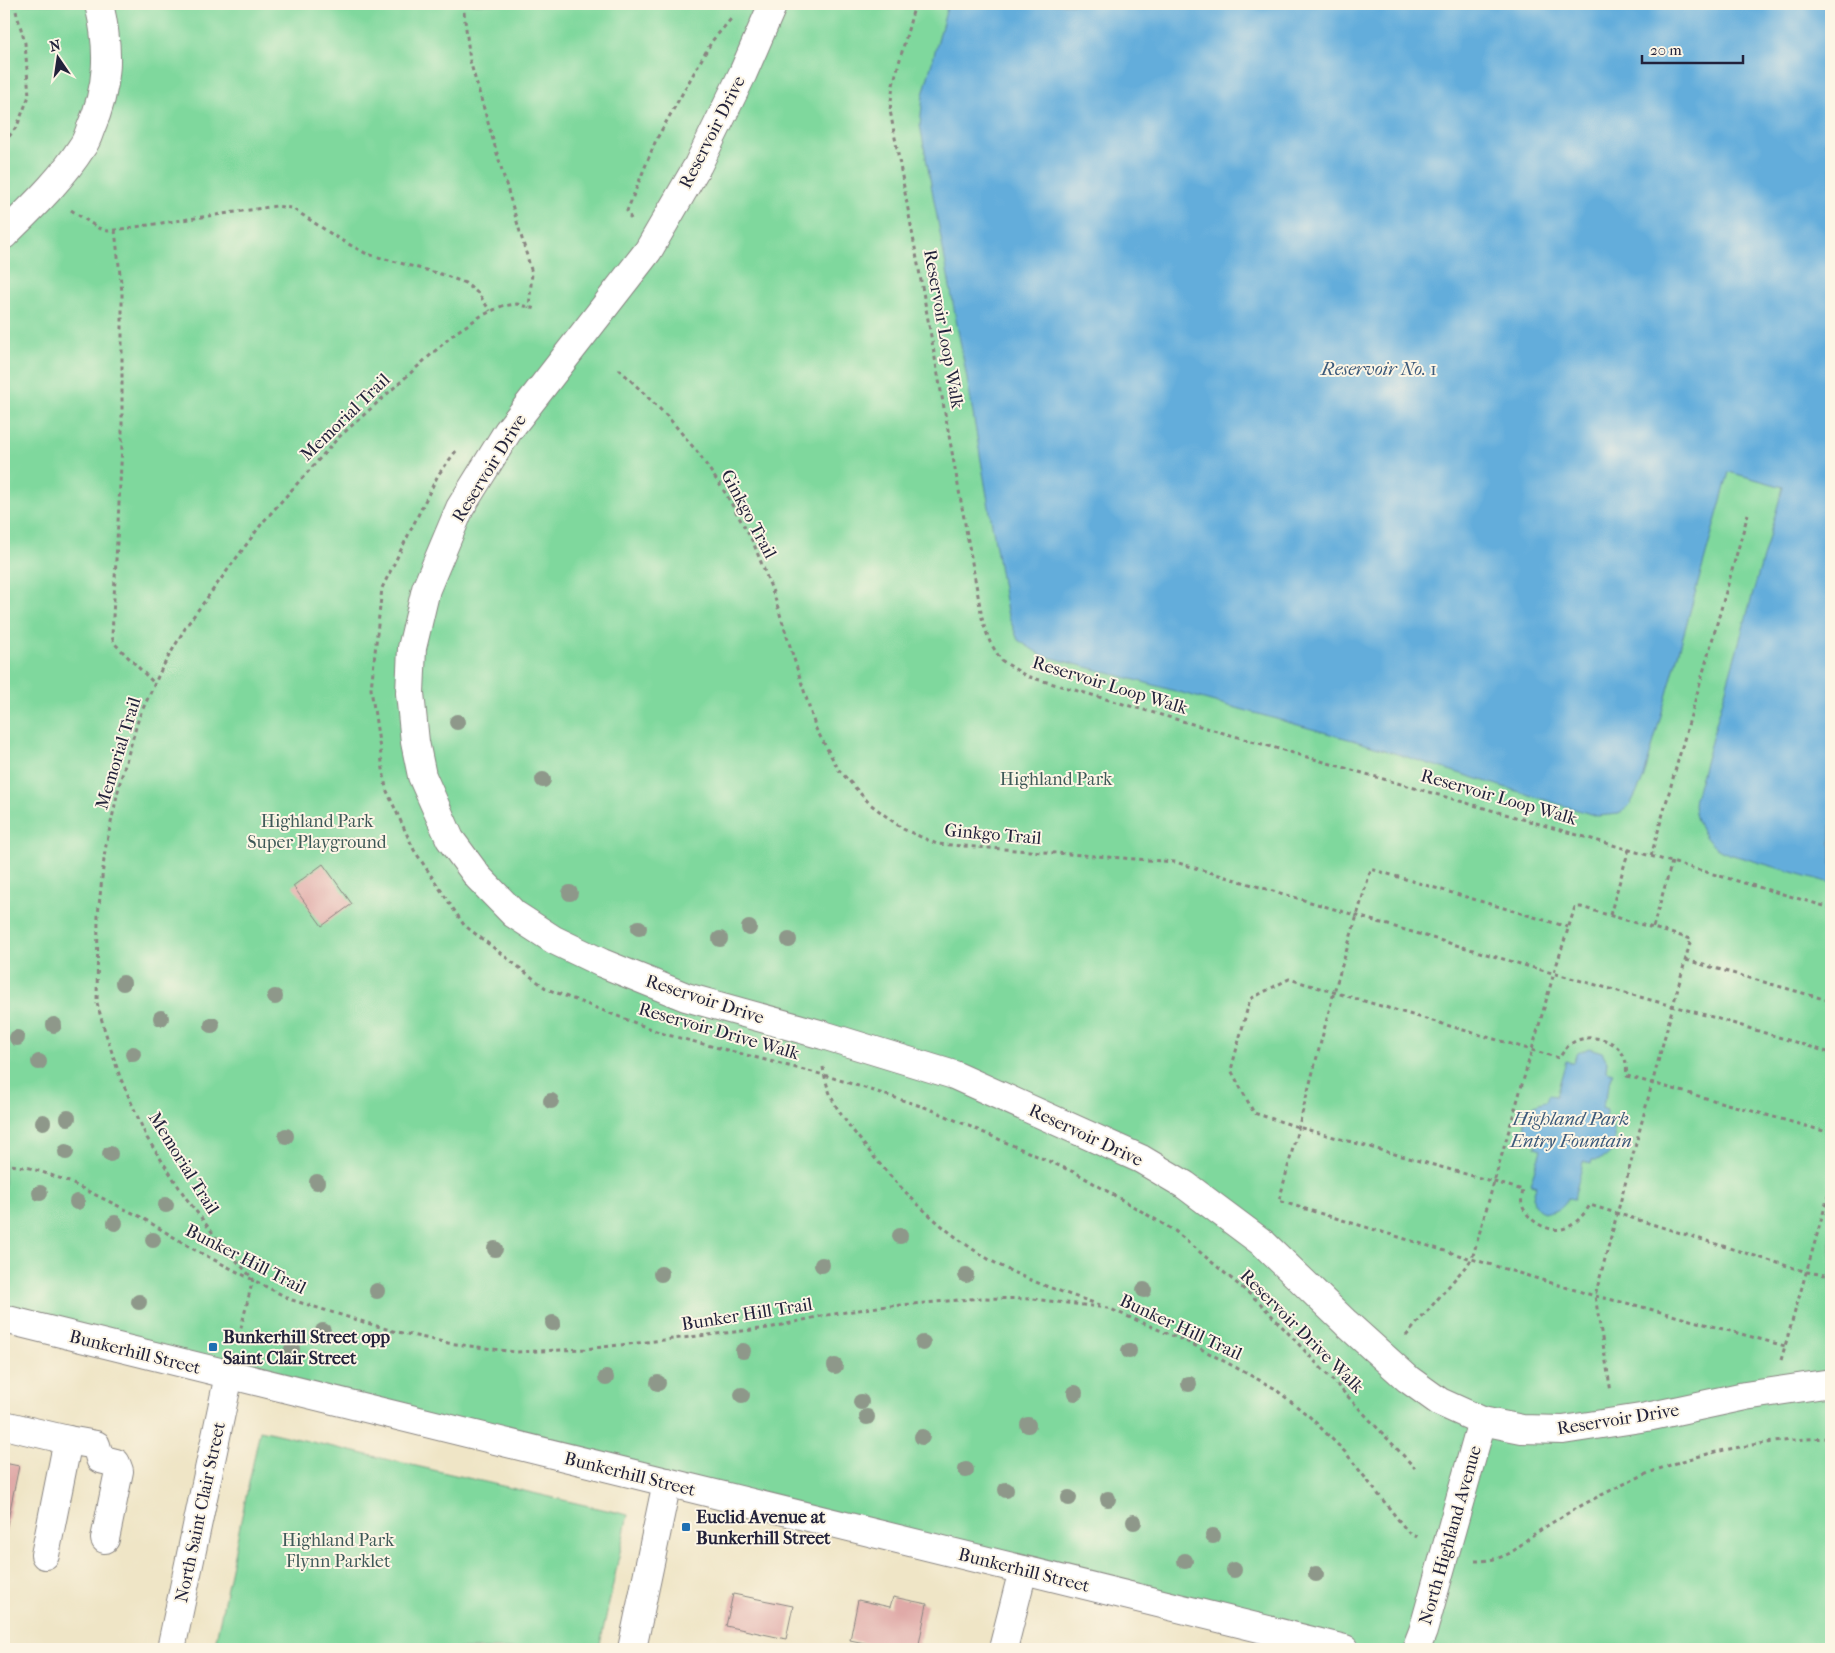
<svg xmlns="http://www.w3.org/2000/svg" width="1835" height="1653" font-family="'IM FELL French Canon',serif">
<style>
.green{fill:#7fd89d;stroke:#507d6c}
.water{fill:#63addb;stroke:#42688b}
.building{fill:#e0aaa8}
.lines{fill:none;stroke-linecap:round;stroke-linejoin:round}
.minor-casing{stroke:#888480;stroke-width:30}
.major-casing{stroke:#888480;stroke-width:30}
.path{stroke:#888480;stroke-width:3;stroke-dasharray:4 4;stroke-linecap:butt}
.minor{stroke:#fff;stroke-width:28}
.major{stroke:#fff;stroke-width:28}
.tree{fill:#8e988a}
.poi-dot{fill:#1f6fb2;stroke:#fcf5e5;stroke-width:2}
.labels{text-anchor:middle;stroke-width:4;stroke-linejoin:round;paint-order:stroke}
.street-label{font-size:18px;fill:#22223b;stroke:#fcf5e5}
.park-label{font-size:18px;fill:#3e5958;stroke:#fcf5e5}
.poi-label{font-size:18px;font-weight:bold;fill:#22223b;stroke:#fcf5e5;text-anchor:start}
.water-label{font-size:19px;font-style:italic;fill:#3c5a7b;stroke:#fcf5e5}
</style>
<rect width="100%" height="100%" fill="#fcf5e5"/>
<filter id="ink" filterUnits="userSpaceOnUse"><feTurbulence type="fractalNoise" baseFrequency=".02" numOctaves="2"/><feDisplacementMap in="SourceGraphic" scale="10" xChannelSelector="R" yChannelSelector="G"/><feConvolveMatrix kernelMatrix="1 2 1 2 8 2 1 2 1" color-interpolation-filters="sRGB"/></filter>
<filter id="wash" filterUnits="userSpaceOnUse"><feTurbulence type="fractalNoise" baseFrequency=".0096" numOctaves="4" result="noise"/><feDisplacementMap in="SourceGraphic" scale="20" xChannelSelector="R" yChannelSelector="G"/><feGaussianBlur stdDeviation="1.12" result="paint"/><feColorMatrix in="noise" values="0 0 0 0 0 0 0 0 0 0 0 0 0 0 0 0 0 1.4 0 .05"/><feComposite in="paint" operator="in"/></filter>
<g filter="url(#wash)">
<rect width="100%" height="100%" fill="#efe5c6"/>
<g class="green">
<path d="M4 4H1831V1649H1345L4 1319Z"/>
<path d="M260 1430 628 1515 599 1649H214Z"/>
</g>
<g class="water">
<path d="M948 4H1831V124L1825 144 1831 146V883L1729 854C1724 852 1718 850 1714 846 1702 837 1691 813 1695 798L1783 487 1729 472 1643 780 1630 805 1619 814 1597 816 1352 740 1139 681 1041 655 1018 640 1007 612 966 373 920 125 923 95Z"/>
<path d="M1589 1048 1602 1052 1607 1061 1606 1071 1613 1073 1602 1108 1607 1110 1605 1116C1620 1132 1618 1161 1592 1160L1591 1164 1583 1162 1574 1199 1568 1198C1562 1216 1534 1218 1533 1198 1533 1194 1535 1190 1536 1186L1530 1184 1541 1150 1535 1148 1537 1144C1516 1130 1522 1104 1547 1101L1549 1095 1556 1096 1566 1061 1572 1063 1578 1053Z"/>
</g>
<g id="blocks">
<g class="building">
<path d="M323 864 352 904 322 926 293 886Z"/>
<path d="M4 1463 19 1466 5 1534H4Z"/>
<path d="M733 1594 793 1606 786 1639 726 1626Z"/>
<path d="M893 1597 927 1604 918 1649H894L850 1640 858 1600 890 1607Z"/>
</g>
</g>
</g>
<g filter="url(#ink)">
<use href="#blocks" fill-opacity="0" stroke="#888480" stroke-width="1"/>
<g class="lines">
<g class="minor-casing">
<g id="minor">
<path d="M773 4 743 73 698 165 648 251 508 431 460 508 426 589 412 648 410 693 415 742 422 776 450 839 478 877 514 914 554 940 602 963 686 997 823 1035 954 1075 1141 1159 1185 1185 1264 1244 1346 1323 1408 1379 1440 1402 1482 1421 1522 1429 1563 1430 1647 1417 1745 1396 1831 1383"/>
<path d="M4 235C31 208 61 180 82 147 86 142 88 136 90 130 109 87 110 49 99 4"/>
<path d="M4 1425 68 1440 96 1445 100 1459 116 1463 119 1471 105 1539"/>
<path d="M45 1555 68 1440"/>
<path d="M171 1649 229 1375"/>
<path d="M632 1649 667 1482"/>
<path d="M1003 1649 1023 1570"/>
<path d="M1416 1649 1423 1631 1482 1421"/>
</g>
</g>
<g class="major-casing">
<path id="major" d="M4 1319 1345 1649"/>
</g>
<g class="path">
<path d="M463 4 470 61 532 273 529 308"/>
<path d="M915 4 893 85 890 110 983 623 990 642 1001 660 1026 676 1831 908"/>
<path d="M4 143 17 126 29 96 25 43 14 4"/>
<path d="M71 210 98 228 108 231 276 206 292 208 339 239 367 254 444 275 465 283 479 294 490 311"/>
<path d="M631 219 627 211 656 140 712 41 731 19"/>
<path d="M115 230 122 292V446L112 636 114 643 155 684"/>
<path d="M619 369 668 417 699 454 726 494 753 542 774 595 816 729 839 770 870 804 903 829 937 844 1175 862 1527 966 1709 1016 1831 1053"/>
<path d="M456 451 438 475 382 588 371 689 386 789 414 850 464 925 547 989 664 1034 824 1075 930 1109 1078 1174 1175 1231 1259 1302 1415 1468"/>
<path d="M1651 856 1748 514"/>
<path d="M1610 915 1629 849"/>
<path d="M1568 927 1371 869 1334 992 1279 1201 1595 1296 1635 1305 1785 1346"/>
<path d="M1653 927 1672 862"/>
<path d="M1686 960 1831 1001"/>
<path d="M823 1067C825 1080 829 1094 836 1106 844 1120 855 1133 865 1146 901 1191 946 1236 997 1264 1030 1282 1068 1294 1103 1306"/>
<path d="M1831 1133 1627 1076C1626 1071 1627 1062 1624 1057 1616 1037 1585 1032 1569 1045 1565 1049 1562 1054 1559 1058L1289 979 1250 999 1231 1070 1254 1113 1298 1127 1523 1190C1522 1195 1521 1201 1522 1205 1528 1222 1551 1235 1568 1227 1577 1223 1585 1213 1590 1205L1807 1272 1831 1276"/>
<path d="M4 1164 30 1168 65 1180 139 1216 195 1250 292 1300 393 1331 448 1343 515 1352 585 1349 769 1328 821 1316 878 1307 982 1298 1033 1299 1108 1308 1192 1344 1274 1388 1310 1417 1345 1452 1408 1532 1417 1537"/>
<path d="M1406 1336 1472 1259 1554 973 1575 907H1581L1691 939 1595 1296 1611 1392"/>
<path d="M237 1344 253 1279 218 1240 186 1198 147 1138 120 1077 104 1028 97 1003 98 915 105 850 120 782 139 717 162 668 187 625 263 522 338 438 455 333 481 316 502 306 517 304 536 309"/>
<path d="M1781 1360 1831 1186"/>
<path d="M1475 1561C1487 1561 1498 1559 1508 1554 1518 1549 1526 1539 1536 1533 1563 1515 1592 1499 1622 1485 1687 1453 1759 1440 1831 1438"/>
</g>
<use href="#minor" class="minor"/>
<use href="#major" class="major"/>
</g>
<g class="tree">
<circle cx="457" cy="722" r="8"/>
<circle cx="543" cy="780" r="8"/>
<circle cx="570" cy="893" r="8"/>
<circle cx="639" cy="928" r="8"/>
<circle cx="749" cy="928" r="8"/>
<circle cx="720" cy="939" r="8"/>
<circle cx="789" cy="940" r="8"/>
<circle cx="123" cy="983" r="8"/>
<circle cx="275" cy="997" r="8"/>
<circle cx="161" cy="1018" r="8"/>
<circle cx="54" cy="1025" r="8"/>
<circle cx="212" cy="1025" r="8"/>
<circle cx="17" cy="1038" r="8"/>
<circle cx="133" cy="1054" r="8"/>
<circle cx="39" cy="1062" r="8"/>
<circle cx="551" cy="1101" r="8"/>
<circle cx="68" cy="1118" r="8"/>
<circle cx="43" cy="1122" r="8"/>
<circle cx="286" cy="1136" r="8"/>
<circle cx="66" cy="1152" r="8"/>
<circle cx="110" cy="1154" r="8"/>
<circle cx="317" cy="1182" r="8"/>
<circle cx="40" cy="1193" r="8"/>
<circle cx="77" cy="1202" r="8"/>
<circle cx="166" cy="1205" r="8"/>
<circle cx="115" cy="1223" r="8"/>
<circle cx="900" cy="1236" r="8"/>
<circle cx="153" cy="1240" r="8"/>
<circle cx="495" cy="1249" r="8"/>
<circle cx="822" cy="1265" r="8"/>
<circle cx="661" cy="1274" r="8"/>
<circle cx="966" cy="1275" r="8"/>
<circle cx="1144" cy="1290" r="8"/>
<circle cx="377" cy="1291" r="8"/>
<circle cx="139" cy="1302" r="8"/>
<circle cx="553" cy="1323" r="8"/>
<circle cx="323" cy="1331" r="8"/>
<circle cx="923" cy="1343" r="8"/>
<circle cx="292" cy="1349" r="8"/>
<circle cx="743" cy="1351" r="8"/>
<circle cx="1129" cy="1351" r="8"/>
<circle cx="835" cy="1366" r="8"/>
<circle cx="606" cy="1378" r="8"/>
<circle cx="658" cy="1383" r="8"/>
<circle cx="1189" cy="1384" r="8"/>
<circle cx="1075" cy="1393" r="8"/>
<circle cx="742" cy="1395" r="8"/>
<circle cx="861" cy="1402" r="8"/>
<circle cx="867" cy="1417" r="8"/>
<circle cx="1028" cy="1425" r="8"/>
<circle cx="922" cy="1437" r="8"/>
<circle cx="966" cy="1470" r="8"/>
<circle cx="1006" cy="1490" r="8"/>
<circle cx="1069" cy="1498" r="8"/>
<circle cx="1108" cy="1499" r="8"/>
<circle cx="1134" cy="1522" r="8"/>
<circle cx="1213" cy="1536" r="8"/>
<circle cx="1185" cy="1561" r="8"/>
<circle cx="1234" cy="1570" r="8"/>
<circle cx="1316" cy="1574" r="8"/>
</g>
</g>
<g class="poi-dot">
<rect x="208" y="1342" width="10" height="10" rx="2.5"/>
<rect x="681" y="1522" width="10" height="10" rx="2.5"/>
</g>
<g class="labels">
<g class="street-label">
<text transform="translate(712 132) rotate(-63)" y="6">Reservoir Drive</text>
<text transform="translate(944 329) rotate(80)" y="6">Reservoir Loop Walk</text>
<text transform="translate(345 417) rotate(-44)" y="6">Memorial Trail</text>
<text transform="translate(489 468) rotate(-58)" y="6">Reservoir Drive</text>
<text transform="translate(749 514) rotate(62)" y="6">Ginkgo Trail</text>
<text transform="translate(1110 685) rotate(17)" y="6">Reservoir Loop Walk</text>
<text transform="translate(118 753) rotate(-73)" y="6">Memorial Trail</text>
<text transform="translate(1499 797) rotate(16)" y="6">Reservoir Loop Walk</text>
<text transform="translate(993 834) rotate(5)" y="6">Ginkgo Trail</text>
<text transform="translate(705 999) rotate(18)" y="6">Reservoir Drive</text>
<text transform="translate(719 1031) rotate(16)" y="6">Reservoir Drive Walk</text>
<text transform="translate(1086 1135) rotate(25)" y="6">Reservoir Drive</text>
<text transform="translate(184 1163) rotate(58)" y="6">Memorial Trail</text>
<text transform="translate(246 1259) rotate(27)" y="6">Bunker Hill Trail</text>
<text transform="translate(747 1314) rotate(-9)" y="6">Bunker Hill Trail</text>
<text transform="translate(1181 1327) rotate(25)" y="6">Bunker Hill Trail</text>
<text transform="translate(1302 1331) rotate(45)" y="6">Reservoir Drive Walk</text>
<text transform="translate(135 1352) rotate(14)" y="6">Bunkerhill Street</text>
<text transform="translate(1618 1419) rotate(-9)" y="6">Reservoir Drive</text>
<text transform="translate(630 1474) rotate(14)" y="6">Bunkerhill Street</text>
<text transform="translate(200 1512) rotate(-78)" y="6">North Saint Clair Street</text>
<text transform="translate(1450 1535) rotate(-74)" y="6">North Highland Avenue</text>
<text transform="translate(1024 1570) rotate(14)" y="6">Bunkerhill Street</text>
</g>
<g class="park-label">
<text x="1056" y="785">Highland Park</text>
<text x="317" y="827">Highland Park<tspan x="317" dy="21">Super Playground</tspan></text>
<text x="338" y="1546">Highland Park<tspan x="338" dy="21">Flynn Parklet</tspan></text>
</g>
<g class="poi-label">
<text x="223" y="1343">Bunkerhill Street opp<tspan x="223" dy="21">Saint Clair Street</tspan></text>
<text x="696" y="1523">Euclid Avenue at<tspan x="696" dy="21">Bunkerhill Street</tspan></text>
</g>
<g class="water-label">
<text x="1379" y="375">Reservoir No. 1</text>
<text x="1571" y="1125">Highland Park<tspan x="1571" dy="22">Entry Fountain</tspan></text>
</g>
</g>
<rect width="1835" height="1653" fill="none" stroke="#fcf5e5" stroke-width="20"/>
<g transform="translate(58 58) rotate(347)" stroke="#fcf5e5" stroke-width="4" paint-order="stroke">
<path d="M0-4L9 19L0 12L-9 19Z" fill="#22223b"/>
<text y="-8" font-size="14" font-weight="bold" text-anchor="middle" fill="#22223b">N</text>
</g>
<path d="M1642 55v8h101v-8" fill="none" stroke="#22223b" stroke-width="2.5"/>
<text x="1650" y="55" font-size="15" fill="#22223b" stroke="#fcf5e5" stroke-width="4" paint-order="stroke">20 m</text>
</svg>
